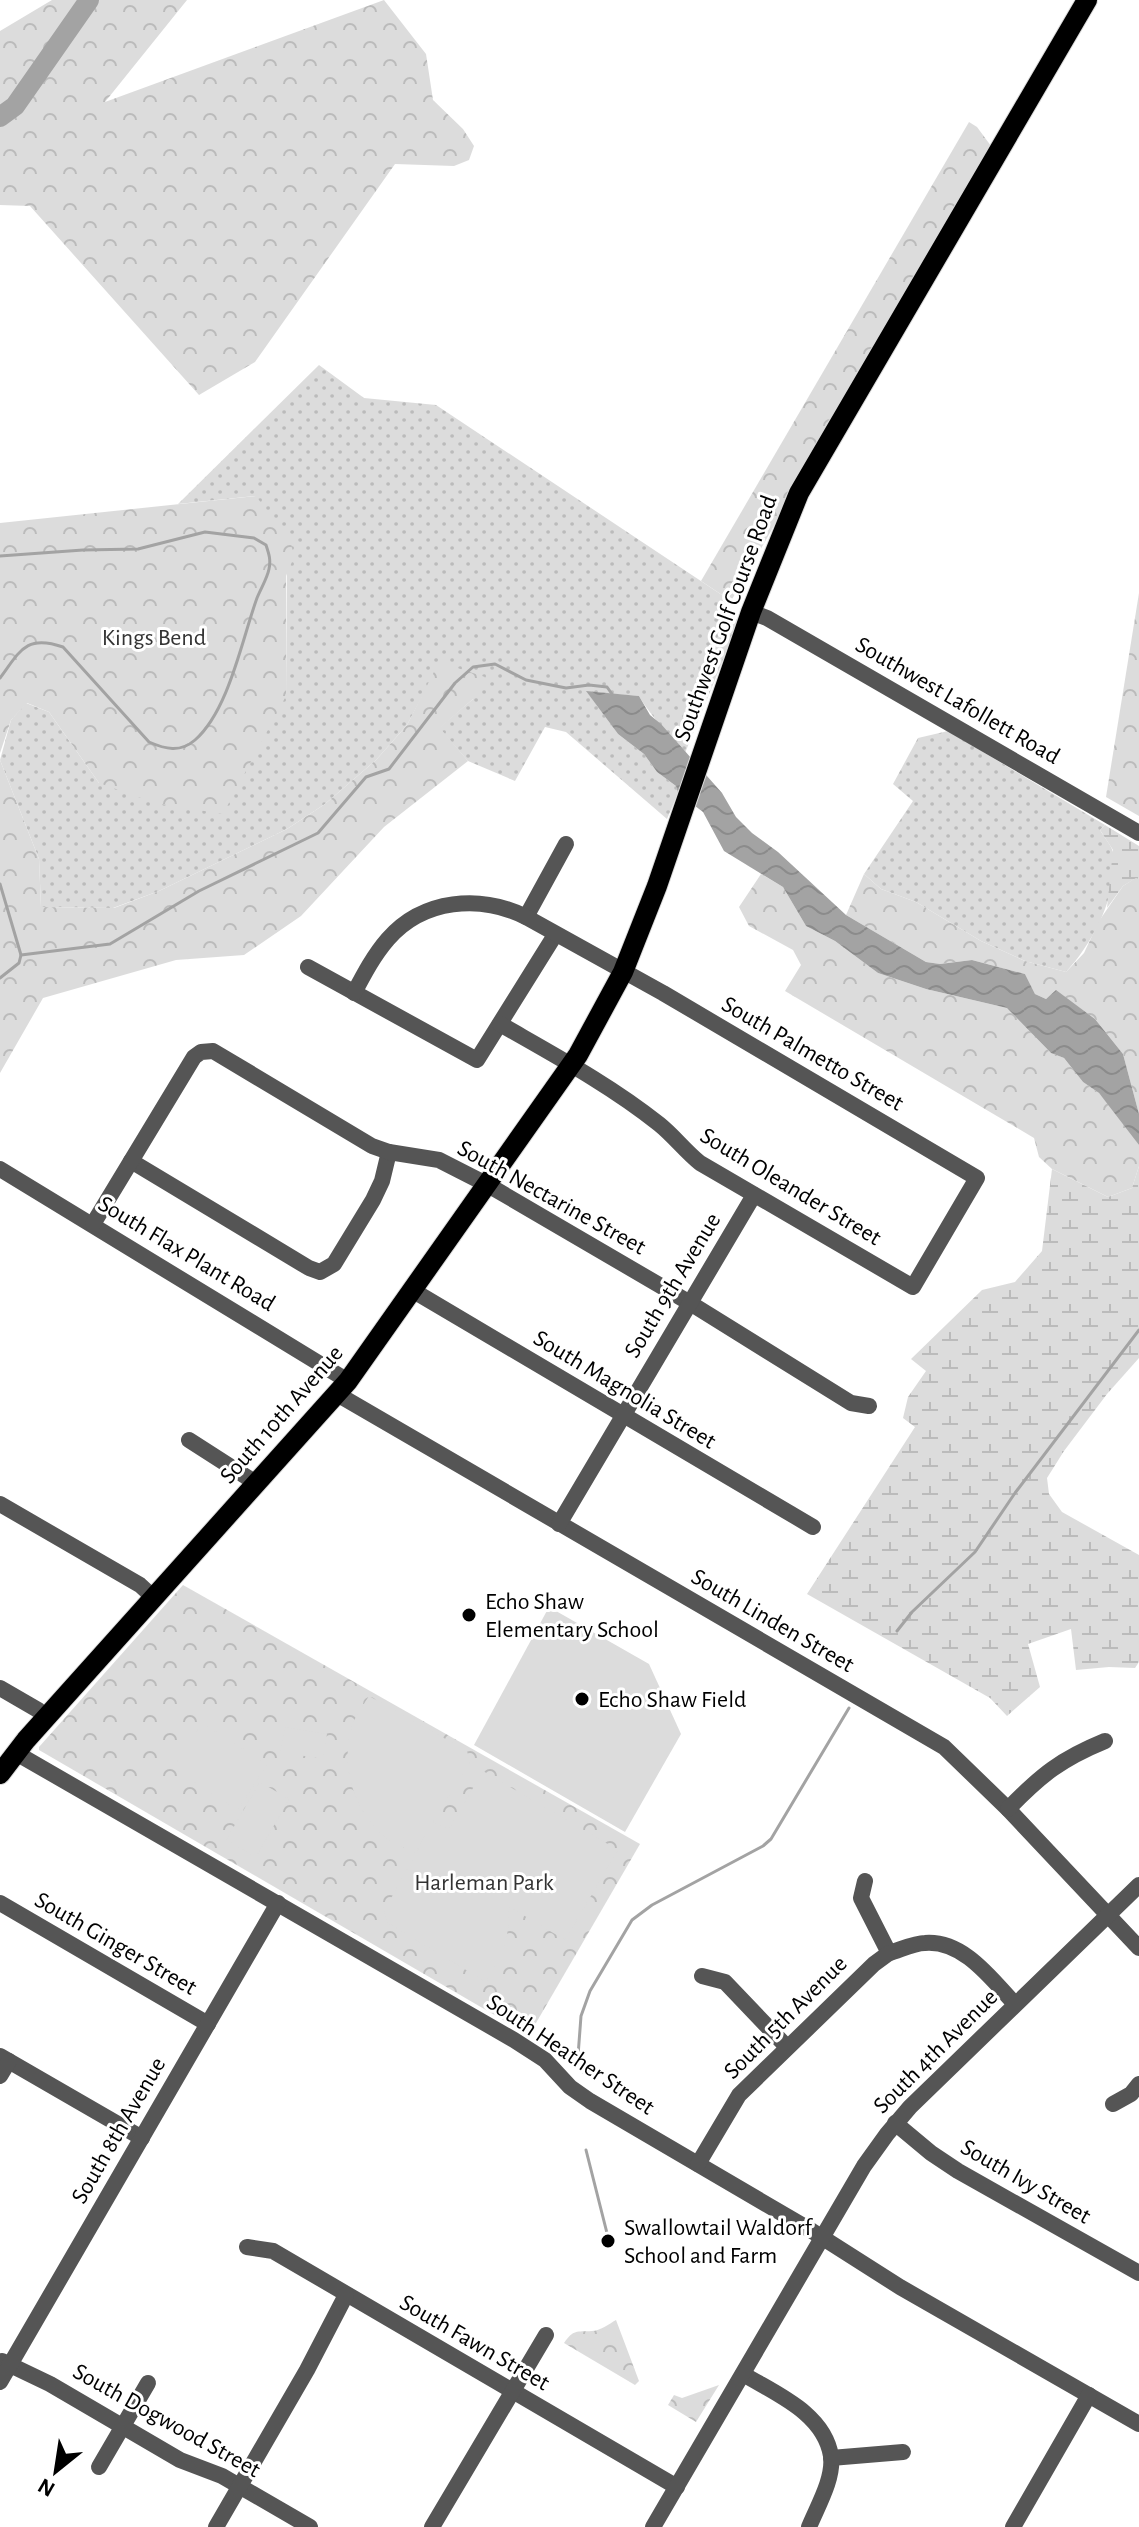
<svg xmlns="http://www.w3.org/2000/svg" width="1139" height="2527" font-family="'Alegreya Sans',sans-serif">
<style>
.grass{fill:url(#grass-dots)}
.forest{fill:url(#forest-crowns)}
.wetland{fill:url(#wetland-marsh)}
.pitch{fill:#dcdcdc}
.water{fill:url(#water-waves)}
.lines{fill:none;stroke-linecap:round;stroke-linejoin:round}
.stream{stroke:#a3a3a3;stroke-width:3}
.river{stroke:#a3a3a3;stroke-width:20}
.major-casing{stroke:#dbdbdb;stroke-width:22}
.minor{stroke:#555;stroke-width:16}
.major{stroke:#000;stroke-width:20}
.poi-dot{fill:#000;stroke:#fff;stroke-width:3}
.labels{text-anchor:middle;stroke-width:6;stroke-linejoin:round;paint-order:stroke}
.street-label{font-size:24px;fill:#000;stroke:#fff}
.park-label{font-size:24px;fill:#333;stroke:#fff}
.poi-label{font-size:24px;fill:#000;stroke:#fff;text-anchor:start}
</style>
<defs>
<pattern id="grass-dots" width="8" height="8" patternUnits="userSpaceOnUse" patternTransform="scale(2)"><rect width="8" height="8" fill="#dcdcdc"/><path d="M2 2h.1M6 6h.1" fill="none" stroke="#bbb" stroke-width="1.8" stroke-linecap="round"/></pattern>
<pattern id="forest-crowns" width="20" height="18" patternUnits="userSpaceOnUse" patternTransform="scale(2)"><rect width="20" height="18" fill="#dcdcdc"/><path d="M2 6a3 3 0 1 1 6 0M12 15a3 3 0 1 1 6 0" fill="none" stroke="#bbb"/></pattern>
<pattern id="wetland-marsh" width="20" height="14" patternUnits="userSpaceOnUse" patternTransform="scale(2)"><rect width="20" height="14" fill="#dcdcdc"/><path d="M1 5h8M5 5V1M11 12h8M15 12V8" fill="none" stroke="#bbb"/></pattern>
<pattern id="water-waves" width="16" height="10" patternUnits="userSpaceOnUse" patternTransform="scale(2)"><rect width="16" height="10" fill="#a3a3a3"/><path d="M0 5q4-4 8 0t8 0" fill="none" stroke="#8b8b8b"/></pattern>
</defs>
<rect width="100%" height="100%" fill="#fff"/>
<g class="grass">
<path d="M319 365 364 398 436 405 731 601 728 614 739 621 685 753C669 734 651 717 639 696L587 692 618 734 644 754 657 772 676 786 678 793 667 819 566 732 545 727 515 781 468 761 439 728 473 699 440 663 407 725 376 760 325 804 287 829 159 891 113 908 41 907 39 859 0 760 11 720 26 703 49 712 99 783 286 696 287 543 255 496 178 504Z"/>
<path d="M948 731 1105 825 1100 830C1104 837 1111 845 1113 852 1119 894 1093 943 1066 972L1025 961 981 941 916 902 881 889 864 874 913 801 893 784 918 738Z"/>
</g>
<g class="forest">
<path d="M52 0H187L105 102 384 0 426 54 433 100 463 129 474 146 469 160 454 166 395 164 255 362 199 395 30 206 0 205V31Z"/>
<path d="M969 122 977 127 991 146 731 601 701 581Z"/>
<path d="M256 496 291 543 294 557 286 576V696L223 814 155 803 99 783 49 712 27 703 11 720 0 753V523Z"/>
<path d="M1139 593V816L1106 797Z"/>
<path d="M439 662 485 677 473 699 440 728 468 761 384 827 301 916 244 955 176 960 43 998 0 1073V760L39 859 41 907 114 908 159 891 287 829 325 804 376 760 407 725Z"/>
<path d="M761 874 783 887 806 926 835 941 878 973 926 989 1007 1008 1051 1053 1064 1058 1083 1082 1099 1093 1123 1121 1139 1145V1166L1132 1188 1108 1197 1052 1169 1039 1157 1034 1138 785 991 801 965 793 950 749 926 739 907Z"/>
<path d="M864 874 881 889 916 902 981 941 1025 961 1066 972 1084 953 1099 921 1123 886 1137 877 1139 879V1114L1123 1054 1095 1019 1056 991 1046 999 1035 994 1025 974 972 960 940 964 926 962 846 915Z"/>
<path d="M183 1585 640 1844 529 2035 39 1750V1747Z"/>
<path d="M616 2320 639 2381 635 2385 564 2343C574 2329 576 2332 592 2331 600 2331 609 2324 616 2320Z"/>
<path d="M719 2385 696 2422 668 2405 674 2395 682 2398Z"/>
</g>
<g class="wetland">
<path d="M1105 825 1139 846V879L1136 878 1123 886 1107 908 1113 850 1100 830Z"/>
<path d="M1139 1166V1358L1107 1394 1064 1451 1047 1478 1049 1494 1062 1512 1139 1555V1662L1135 1668 1109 1667 1076 1670 1071 1629 1028 1644 1040 1687 1007 1716 990 1698 807 1594 915 1427 903 1418 908 1397 926 1371 911 1359 982 1290 1015 1282 1042 1251 1052 1169 1108 1197 1132 1188Z"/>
</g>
<g class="pitch">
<path d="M549 1607 649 1664 681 1734 625 1832 474 1745Z"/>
<path d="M369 1696 467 1751 470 1762 433 1822 449 1829 483 1771 618 1850 565 1940 508 1906C511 1938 502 1956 486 1982L388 1923 384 1911 430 1828 414 1853C405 1848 394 1844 386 1838 353 1812 339 1763 353 1723 357 1714 364 1704 369 1696Z"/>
<path d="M202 1723 267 1764 238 1810 173 1768Z"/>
<path d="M285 1727 327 1734 323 1759 280 1752Z"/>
<path d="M260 1782 289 1799 256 1857 226 1840Z"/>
</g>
<path class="water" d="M586 691 639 696 650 715 661 724 722 793 736 817 752 833 778 852 846 915 926 962 940 964 972 960 1025 974 1035 994 1046 999 1056 990 1095 1019 1123 1054 1139 1114V1145L1099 1093 1083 1082 1064 1058 1051 1053 1007 1008 926 989 878 973 835 941 806 926 783 887 724 851 703 812 678 793 676 786 657 772 644 754 618 734Z"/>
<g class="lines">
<g class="stream">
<path d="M0 556 83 550 138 549 205 532 254 538 266 545C269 554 271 560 269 569 267 579 261 588 257 598 242 639 229 710 195 740 180 753 165 749 149 742L63 647C26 634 20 651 0 678"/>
<path d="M0 884 21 955 19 963 0 978"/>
<path d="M21 955 110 944 199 891 318 833 366 777 389 769 455 683 473 667 495 664 526 680 566 688 589 685 607 687 612 694"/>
<path d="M897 1631 912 1612 975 1552 1015 1493 1139 1330"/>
<path d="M583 2072 578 2056 581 2016 590 1991 632 1920 652 1905 763 1846 771 1839 849 1708"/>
<path d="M586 2150 609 2241"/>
</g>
<path class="river" d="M0 117 15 106 89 0"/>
<g class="major-casing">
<path id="major" d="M0 1774 26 1740 348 1381 578 1055 623 972 657 886 751 612 799 493 1087 0"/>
</g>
<g class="minor">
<path d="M751 612 767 618 1139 833"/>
<path d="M526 917 566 844"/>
<path d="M308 967 477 1060 555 935"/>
<path d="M354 993C364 974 374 955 388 939 423 899 480 894 526 917L663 993 977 1178 913 1287 700 1163C685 1151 674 1136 659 1124 610 1085 554 1055 500 1024"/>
<path d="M131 1161 309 1268 320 1272 334 1264 373 1200 382 1181 389 1152"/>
<path d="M0 1169 348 1381"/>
<path d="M93 1224 194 1057 201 1052 213 1051 372 1146 389 1152 439 1160 488 1185 690 1303 851 1403 869 1406"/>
<path d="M412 1290 813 1527"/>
<path d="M337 1394 944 1747 1008 1809 1139 1948"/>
<path d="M189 1440 256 1483"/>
<path d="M0 1504 140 1585 154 1598"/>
<path d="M559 1524 754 1195"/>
<path d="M0 1688 38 1710 46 1718"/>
<path d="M16 1753 514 2040 545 2060 570 2087 590 2101 812 2231 900 2287 1139 2424"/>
<path d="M1008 1809C1041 1775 1061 1759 1105 1741"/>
<path d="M865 1881 861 1898 889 1953C900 1950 914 1943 925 1943 964 1940 992 1980 1015 2004"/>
<path d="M0 1903 208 2024"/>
<path d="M702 1976 725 1982 786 2046"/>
<path d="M0 2056 142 2138"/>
<path d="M0 2076 9 2061"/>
<path d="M1113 2104 1131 2094 1139 2084"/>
<path d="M895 2123 931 2153 958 2171 1139 2273"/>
<path d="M698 2164 739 2095 874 1964 889 1953"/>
<path d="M247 2247 273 2251 677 2487"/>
<path d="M2 2361 50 2384 180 2460 222 2476 310 2527"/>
<path d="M743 2374C776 2394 824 2413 831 2456 834 2479 817 2507 809 2527"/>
<path d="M0 2382 278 1903"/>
<path d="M831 2458 903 2452"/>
<path d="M99 2467 148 2383"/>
<path d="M216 2527 307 2370 346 2295"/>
<path d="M432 2527 546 2335"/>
<path d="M653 2527 864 2166 887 2134 910 2107 1139 1885"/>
<path d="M1013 2527 1089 2395"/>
</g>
<use href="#major" class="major"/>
</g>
<g class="poi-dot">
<circle cx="469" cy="1615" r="8"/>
<circle cx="582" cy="1699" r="8"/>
<circle cx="608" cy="2241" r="8"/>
</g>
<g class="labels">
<g class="street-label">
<text transform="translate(725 618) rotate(-70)" y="8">Southwest Golf Course Road</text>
<text transform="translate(958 700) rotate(30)" y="8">Southwest Lafollett Road</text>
<text transform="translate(813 1053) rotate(30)" y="8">South Palmetto Street</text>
<text transform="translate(791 1186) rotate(31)" y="8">South Oleander Street</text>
<text transform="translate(552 1197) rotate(29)" y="8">South Nectarine Street</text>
<text transform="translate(187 1253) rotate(31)" y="8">South Flax Plant Road</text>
<text transform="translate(672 1285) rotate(-59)" y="8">South 9th Avenue</text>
<text transform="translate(625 1389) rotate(31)" y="8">South Magnolia Street</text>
<text transform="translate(281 1414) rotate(-49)" y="8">South 10th Avenue</text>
<text transform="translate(773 1620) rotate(30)" y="8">South Linden Street</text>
<text transform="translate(116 1943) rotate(30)" y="8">South Ginger Street</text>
<text transform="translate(785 2017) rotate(-45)" y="8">South 5th Avenue</text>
<text transform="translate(935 2051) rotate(-45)" y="8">South 4th Avenue</text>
<text transform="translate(571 2054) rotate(34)" y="8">South Heather Street</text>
<text transform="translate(118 2130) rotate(-60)" y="8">South 8th Avenue</text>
<text transform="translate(1026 2181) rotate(30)" y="8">South Ivy Street</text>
<text transform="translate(475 2342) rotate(30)" y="8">South Fawn Street</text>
<text transform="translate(167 2420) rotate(29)" y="8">South Dogwood Street</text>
</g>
<g class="park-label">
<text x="154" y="645">Kings Bend</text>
<text x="484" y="1890">Harleman Park</text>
</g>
<g class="poi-label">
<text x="485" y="1609">Echo Shaw<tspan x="485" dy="28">Elementary School</tspan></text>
<text x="598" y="1707">Echo Shaw Field</text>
<text x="624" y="2235">Swallowtail Waldorf<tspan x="624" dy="28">School and Farm</tspan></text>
</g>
</g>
<g transform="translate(56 2471) rotate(210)" stroke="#ffffff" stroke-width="6" paint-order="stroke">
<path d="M0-6L14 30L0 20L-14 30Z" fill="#000000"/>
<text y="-12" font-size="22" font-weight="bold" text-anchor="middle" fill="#000000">N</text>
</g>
</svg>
